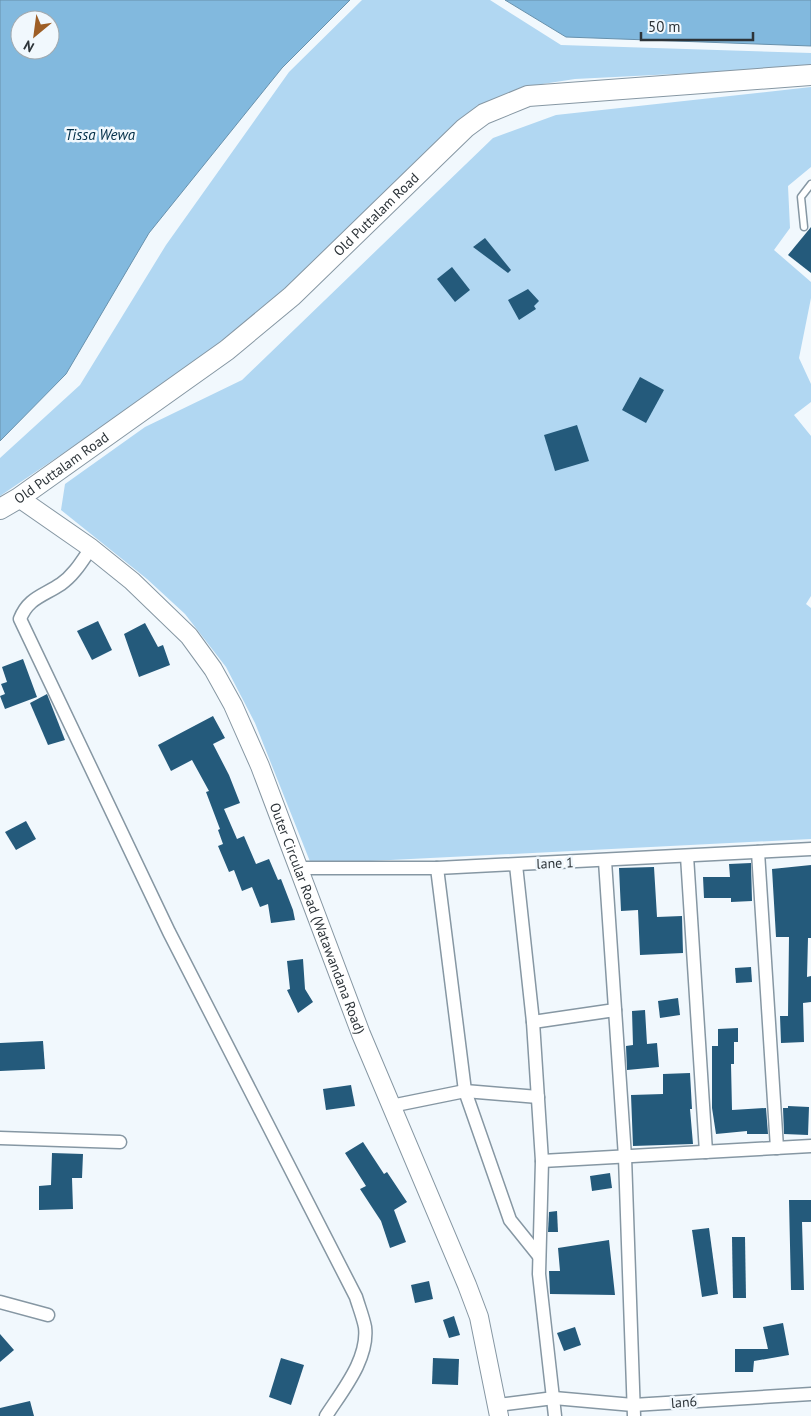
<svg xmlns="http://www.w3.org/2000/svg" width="811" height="1416" font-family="'PT Sans',sans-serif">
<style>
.green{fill:#b1d7f2}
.water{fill:#82b9de;stroke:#6891ac;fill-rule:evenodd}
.building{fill:#245a7b}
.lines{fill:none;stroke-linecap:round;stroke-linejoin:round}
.service-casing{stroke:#8697a3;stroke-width:9}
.minor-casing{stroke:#8697a3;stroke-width:15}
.secondary-casing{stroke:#8697a3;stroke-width:20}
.primary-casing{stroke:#8697a3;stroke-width:22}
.service{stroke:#fff;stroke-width:6}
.minor{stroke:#fff;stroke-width:12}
.secondary{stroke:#fff;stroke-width:18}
.primary{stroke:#fff;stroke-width:20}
.labels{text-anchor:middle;stroke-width:5;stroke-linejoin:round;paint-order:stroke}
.street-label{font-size:14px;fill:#2d3439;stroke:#f1f8fd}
.water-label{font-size:15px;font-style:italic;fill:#002d46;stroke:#f1f8fd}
</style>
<rect width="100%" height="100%" fill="#f1f8fd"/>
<g class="green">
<path d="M362 0H490L561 45 811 53V67L575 79 523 87 479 105 431 147 273 304 161 387 0 496V458L80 385 166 245 289 72Z"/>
<path d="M811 87V167L788 186 790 228 774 250 811 282V298L799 358 811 384V402L794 415 811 436V596L806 604 811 608V839L311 864 255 723 226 667 185 614 147 579 61 510 65 484 145 427 242 380 493 138 556 115Z"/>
</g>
<g class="water">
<path d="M0 0H350L282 68 149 233 66 374 0 441ZM20 20H50V50H20Z"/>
<path d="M505 0H811V46L566 37Z"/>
</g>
<g class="building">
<path d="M811 227V273L788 255Z"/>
<path d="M485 238 511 270 508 273 473 247Z"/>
<path d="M452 267 470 290 455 302 437 279Z"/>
<path d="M528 289 539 301 534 306 536 309 519 320 508 300Z"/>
<path d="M640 377 664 390 646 423 622 410Z"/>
<path d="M577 425 589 461 555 471 544 435Z"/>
<path d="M98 621 112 650 92 660 77 631Z"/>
<path d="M145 623 158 647 163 645 170 665 139 677 124 634Z"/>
<path d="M23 659 37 697 5 709 0 696 5 694 1 684 7 682 2 667Z"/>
<path d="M47 694 65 740 48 745 30 703Z"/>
<path d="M213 716 225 738 213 744 229 775 240 803 224 809 237 839 244 836 256 864 269 859 278 880 281 879 293 910 295 920 271 923 268 904 260 907 252 887 242 891 234 870 229 872 218 846 223 844 218 830 220 829 206 792 209 791 192 760 171 771 158 745Z"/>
<path d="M26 821 36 839 16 850 5 832Z"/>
<path d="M751 863 752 901 731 902V898H704L703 877H730L729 864Z"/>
<path d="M811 865V938H808L807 977 811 976V1002L803 1003 804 1042 781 1043 780 1016H788L789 937H776L772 869Z"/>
<path d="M654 867 657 917 682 916 683 953 640 955 638 910 621 911 619 868Z"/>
<path d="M303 959 305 989 313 1002 298 1013 287 990 290 989 287 961Z"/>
<path d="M751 967 752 982 736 983 735 968Z"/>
<path d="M678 998 680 1015 660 1018 658 1001Z"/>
<path d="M645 1010 647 1044 657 1043 659 1067 627 1070 626 1046 633 1045 632 1011Z"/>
<path d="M738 1028V1042H734V1064H731L732 1110 766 1108 768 1134H747V1131L716 1134 712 1108V1046H718V1029Z"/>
<path d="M43 1041 45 1069 0 1071V1043Z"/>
<path d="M690 1073 692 1109H690L693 1144 633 1146 631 1095 663 1094V1074Z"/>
<path d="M351 1085 355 1106 326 1110 323 1089Z"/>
<path d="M788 1106 809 1107 808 1135 784 1134 783 1108H788Z"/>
<path d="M363 1142 384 1174 387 1172 407 1202 394 1210 406 1242 390 1248 381 1221 360 1189 366 1186 345 1153Z"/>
<path d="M52 1153 83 1154 82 1178H72L73 1209 39 1210V1186L51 1185Z"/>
<path d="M610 1173 612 1188 592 1191 590 1176Z"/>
<path d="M789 1200H811V1222H802L804 1290H791Z"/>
<path d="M557 1211 558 1232H548L549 1212Z"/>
<path d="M709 1228 718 1294 702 1297 692 1230Z"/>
<path d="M732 1237H745L746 1298H733Z"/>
<path d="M609 1240 615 1295 550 1294 549 1271H560L558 1248Z"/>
<path d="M429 1281 433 1299 415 1303 411 1285Z"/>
<path d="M454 1316 460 1335 449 1338 443 1320Z"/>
<path d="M783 1323 789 1355 754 1361 753 1372H735V1349H768L763 1327Z"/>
<path d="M575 1327 581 1345 564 1351 557 1333Z"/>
<path d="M0 1334 14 1350 0 1362Z"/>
<path d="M281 1358 304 1365 291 1405 269 1397Z"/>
<path d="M433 1358 459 1359 458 1385 432 1384Z"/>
<path d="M30 1401 34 1416H0V1408Z"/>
</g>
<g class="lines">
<g class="service-casing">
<path id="service" d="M804 227 801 197 811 184"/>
</g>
<g class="minor-casing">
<g id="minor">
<path d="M91 548C82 561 74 575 61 584 43 596 28 598 20 619L169 932 356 1297C359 1307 363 1317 365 1327 369 1359 342 1391 326 1416"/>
<path d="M758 852 777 1148"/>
<path d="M687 856 706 1152"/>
<path d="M605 861 625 1157 634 1416"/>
<path d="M516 865 533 1022 542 1161 539 1274 555 1416"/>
<path d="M299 868H437L811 849"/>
<path d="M437 868 465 1091 510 1220 539 1256"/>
<path d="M533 1022 615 1010"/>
<path d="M391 1106 465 1091 538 1097"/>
<path d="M0 1138 120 1142"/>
<path d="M542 1161 811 1146"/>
<path d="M0 1302 48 1315"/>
<path d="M498 1405 554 1398 633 1405 811 1394"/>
</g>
</g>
<g class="secondary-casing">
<g id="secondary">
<path id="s1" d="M19 498 91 548 132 581 189 636 213 669 233 705 260 766 361 1034 467 1285 479 1317 499 1416"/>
</g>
</g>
<g class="primary-casing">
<g id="primary">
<path id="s2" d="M0 509 19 498 227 350 292 296 465 128 484 114 528 96 811 75"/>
</g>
</g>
<use href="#service" class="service"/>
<use href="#minor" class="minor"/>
<use href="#secondary" class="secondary"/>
<use href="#primary" class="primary"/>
</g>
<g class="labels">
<g class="street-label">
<text dy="5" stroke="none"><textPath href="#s2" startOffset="479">Old Puttalam Road</textPath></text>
<text dy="5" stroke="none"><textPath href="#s2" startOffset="74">Old Puttalam Road</textPath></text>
<text transform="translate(555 863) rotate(-2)" y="5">lane 1</text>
<text dy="5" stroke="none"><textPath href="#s1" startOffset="531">Outer Circular Road (Watawandana Road)</textPath></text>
<text transform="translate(684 1402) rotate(-4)" y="5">lan6</text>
</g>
<g class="water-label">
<text x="100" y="140">Tissa Wewa</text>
</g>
</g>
<g transform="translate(35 35) rotate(209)"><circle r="24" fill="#f1f8fd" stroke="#a3aaaf"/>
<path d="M0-4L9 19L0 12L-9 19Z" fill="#9d5e26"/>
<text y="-8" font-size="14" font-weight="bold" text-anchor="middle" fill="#2d3439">N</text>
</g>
<path d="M641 32v8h112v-8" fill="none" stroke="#2d3439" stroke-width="2.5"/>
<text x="648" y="32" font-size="15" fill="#2d3439" stroke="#f1f8fd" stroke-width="4" paint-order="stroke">50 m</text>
</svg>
